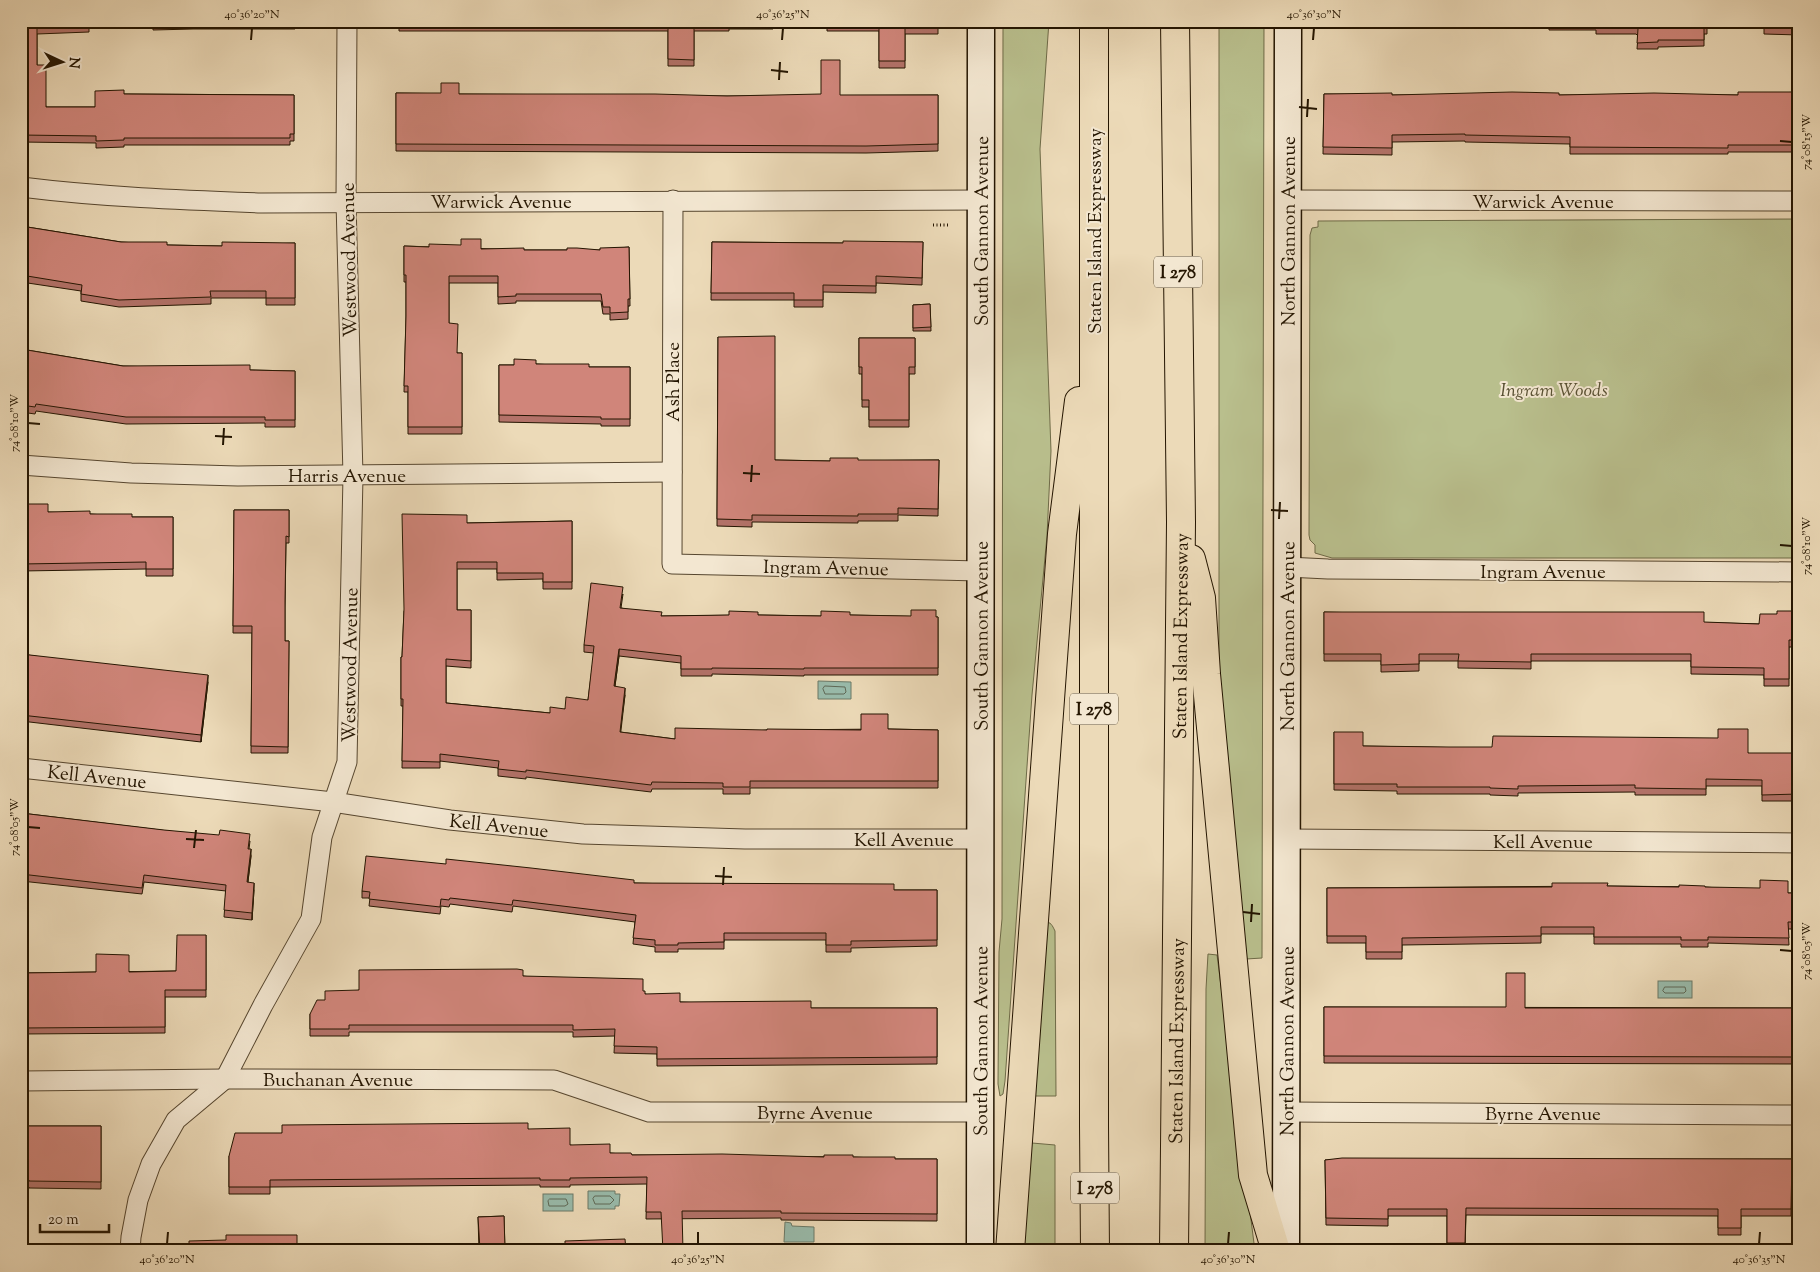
<svg xmlns="http://www.w3.org/2000/svg" width="1820" height="1272" font-family="'Sorts Mill Goudy',serif">
<style>
.green{fill:#b9bf8d;stroke:#6e6a47}
.water{fill:#99bbab;stroke:#6a7967}
.lines{fill:none;stroke-linecap:round;stroke-linejoin:round}
.shore{stroke:#5e6856;stroke-width:1}
.street-casing{stroke:#56462f;stroke-width:21}
.secondary-casing{stroke:#241501;stroke-width:29}
.highway-casing{stroke:#241501;stroke-width:30}
.path{stroke:#241501;stroke-width:3;stroke-dasharray:1 2.5;stroke-linecap:butt}
.street{stroke:#f3e7d1;stroke-width:19}
.secondary{stroke:#f3e7d1;stroke-width:26}
.highway{stroke:#ecdab8;stroke-width:28}
.wall{fill:#b37269;stroke:#241501}
.shaded-wall{fill:#925d55;stroke:#241501}
.building{fill:#d0857a;stroke:#241501}
.ticks{fill:none;stroke:#241501;stroke-width:2}
.labels{text-anchor:middle;stroke-width:4;stroke-linejoin:round;paint-order:stroke}
.shield{fill:#f3e7d1;stroke:#62543f;stroke-width:1}
.shield-label{font-size:18px;font-weight:bold;fill:#241501}
.street-label{font-size:19px;fill:#241501;stroke:#f3e7d1}
.park-label{font-size:19px;font-style:italic;fill:#585032;stroke:#f3e7d1}
.neatline{fill:none;stroke:#241501;stroke-width:2}
.ticks-label{font-size:12px;text-anchor:middle;fill:#241501}
</style>
<rect width="100%" height="100%" fill="#ecdab8"/>
<filter id="stains"><feTurbulence type="fractalNoise" baseFrequency=".004" numOctaves="4"/><feColorMatrix values="0 0 0 0 .2 0 0 0 0 .09 0 0 0 0 .02 0 0 0 .5 -.17"/></filter>
<radialGradient id="worn" r=".72"><stop offset=".6" stop-color="#630" stop-opacity="0"/><stop offset="1" stop-color="#630" stop-opacity=".3"/></radialGradient>
<g class="green">
<path d="M1003 21H1049L1040 149 1051 451 1047 536 1032 695 1005 1081 1003 1094 1000 1096 998 1084 999 952 1002 919Z"/>
<path d="M1219 21H1264L1262 958 1246 959 1219 701Z"/>
<path d="M1799 219V558H1332L1315 553V545L1310 540 1309 535 1310 235 1312 228 1318 227V221Z"/>
<path d="M1045 922C1051 922 1052 925 1055 931L1056 1096H1035L1032 1143 1055 1145V1251H1018Z"/>
<path d="M1208 954 1217 955 1255 1251H1205L1206 989Z"/>
</g>
<g class="water">
<path d="M818 681 851 682V699H818Z"/>
<rect x="1658" y="981" width="34" height="17"/>
<path d="M588 1191H615V1194H620L619 1206H615V1209H588Z"/>
<rect x="543" y="1194" width="30" height="17"/>
<path d="M785 1222 791 1223 792 1226 814 1227V1242H784Z"/>
</g>
<g class="lines">
<g class="shore">
<path d="M825 686 845 687 846 692 844 694H825L823 689Z"/>
<path d="M1665 987H1685L1686 991 1684 993H1665L1663 991Z"/>
<path d="M595 1196H610L614 1200 610 1204H595L593 1199Z"/>
<path d="M550 1199H566L568 1204 565 1206H549L548 1201Z"/>
</g>
<g class="street-casing">
<g id="street">
<path d="M21 187C101 197 181 200 262 203L981 200"/>
<path d="M673 200 672 564 980 571"/>
<path d="M1288 200 1799 201"/>
<path d="M21 465 131 473 238 476 672 472"/>
<path d="M1287 567 1328 569 1799 572"/>
<path d="M21 768 333 802 450 820 583 834 745 839H980"/>
<path d="M1287 839 1799 843"/>
<path d="M21 1081 225 1079 554 1080 649 1112H980"/>
<path d="M1287 1112 1799 1115"/>
<path d="M130 1251 131 1237 138 1200 151 1164 176 1120 225 1079 263 1005 311 919 322 837 347 762 353 476 346 201 347 21"/>
</g>
</g>
<g class="secondary-casing">
<g id="secondary">
<path id="s1" d="M980 1251 981 21"/>
<path id="s2" d="M1286 1251 1288 21"/>
</g>
</g>
<g class="highway-casing">
<g id="highway">
<path d="M1094 21V1126L1095 1251"/>
<path d="M1191 559 1201 598 1206 674 1253 1175 1276 1251"/>
<path d="M1010 1251 1062 534 1079 401"/>
<path id="s3" d="M1174 1251 1181 522 1175 21"/>
</g>
</g>
<path class="path" d="M933 225H949"/>
<use href="#street" class="street"/>
<use href="#secondary" class="secondary"/>
<use href="#highway" class="highway"/>
</g>
<g class="wall">
<path d="M21 21H295V29H193L153 30V24L89 26V32L37 34V65L46 107H95L124 94 294 95V141H290V145H124V147L96 148V143L21 142Z"/>
<path d="M399 21H938V34H905V68H879V31H827V25L773 26V29H729V31H694V66H668V31H399Z"/>
<rect x="1324" y="21" width="138" height="3"/>
<path d="M1539 21H1799V35L1764 34V28H1707V34H1704V46L1658 47V49H1637L1638 36 1636 34H1596V30H1549V21Z"/>
<path d="M1799 92V152H1728V154H1570V144L1465 142V141L1392 142V155L1323 154 1324 94 1392 95H1738Z"/>
<path d="M396 93 459 94 727 96 938 95V151L866 153 396 151Z"/>
<path d="M21 226 121 242 167 245 222 246 295 243V305H266V298H211V304L119 307 81 301V291L21 282Z"/>
<path d="M712 242 843 243 923 242 922 285 876 283V293L823 292V307H794V300H711Z"/>
<path d="M404 246 524 250H600L629 247 630 306H628V319L610 320V314H603L601 301H516V303L498 304V283H449V323L457 353H462V434H408V392H404L406 317V282H404Z"/>
<path d="M930 304 931 331H913V305Z"/>
<path d="M718 337 775 460 830 461 939 460 938 516 898 515V521H858V523L752 522V527L717 526Z"/>
<path d="M859 338H915V374H909V427H869V407H862V374H859Z"/>
<path d="M21 349 123 366 250 370 295 371V427H265V423L126 424 36 411 35 414 21 412Z"/>
<path d="M536 364 589 367H630V426H601V424L499 422V365H514Z"/>
<path d="M21 504 48 512 90 514 132 517H173V576H146V569L21 571Z"/>
<path d="M234 510H289V543H286L285 607V641H289L288 753H251L252 633H233Z"/>
<path d="M572 521V589H543V579L497 580V569H457V610H471V668L446 666V703L550 713 565 709 588 700 594 653 584 652V645L623 594 621 608 662 616 758 615 821 616 850 615 938 617V675H804V676L712 674V676H681V663L619 656 615 686 625 695 620 732 675 739 767 730 888 729 938 730V788H750V794H723V789H652L651 792 526 777V779L498 776V768L440 761V768H402L403 706H401V657H402L404 611 467 523Z"/>
<path d="M1799 611V647H1789V686H1764V675L1691 674V661H1531V669L1458 668V661H1419V671L1381 672V661H1324V612L1759 624 1777 614Z"/>
<path d="M21 654 208 682 201 742 21 721Z"/>
<path d="M1334 732 1363 746 1748 753 1793 767H1799V801H1762V786H1706V795H1635V792L1518 793V796L1490 795V794H1397V791L1334 790Z"/>
<path d="M21 813 250 841 249 849 251 856 248 882 254 890 252 920 224 917 226 891 144 882 142 894 21 881Z"/>
<path d="M634 883 894 890H937V946L851 948V952H826V940H724V949H678V952H655V947L633 944 635 922 513 906 512 912 450 904 449 907 441 906 440 914 369 906 370 898H362V891Z"/>
<path d="M1607 886 1705 887 1788 893H1799V929H1788L1789 945 1708 943V947H1681V944H1594V934H1541V943L1402 945V959H1366V943H1327V888Z"/>
<path d="M206 935V997H165V1033L21 1034V973L176 971Z"/>
<path d="M523 976 643 991 645 994 680 1002 811 1008H937V1064L657 1066V1054L614 1053 615 1036 573 1037V1032H349V1036H310V1014L325 1000 359 990Z"/>
<path d="M1324 1007 1799 1008V1064L1324 1063Z"/>
<path d="M21 1126H101V1189L29 1188V1187H21Z"/>
<path d="M528 1129 570 1145 610 1153 632 1155 853 1157 895 1159H937V1221L781 1220V1218L646 1219 647 1184 570 1185V1187H540V1185L270 1187V1194H229V1156L282 1133Z"/>
<path d="M1792 1159 1791 1216H1741V1235H1718V1216L1466 1215 1465 1250H1447V1216H1388V1226L1326 1225 1325 1160Z"/>
<path d="M504 1216 505 1251H479L478 1217Z"/>
</g>
<g class="shaded-wall">
<path d="M619 649V656L614 693V686Z"/>
<path d="M208 675V682L201 742V735Z"/>
<path d="M625 688V695L620 739V732Z"/>
<path d="M251 849V856L247 889V882Z"/>
<path d="M254 883V890L252 920V913Z"/>
</g>
<g class="building">
<path d="M21 21H89V25L37 27V65H46V107H95V91L124 90V94L294 95V134H290V138H124V140L96 141V136L21 135Z"/>
<path d="M153 21H295V23L193 22 153 23Z"/>
<path d="M399 21H773V22H729V24H694V60L668 59V24L399 25Z"/>
<path d="M827 21H938V28L905 27V61H879V25H827Z"/>
<path d="M1549 21H1707V27H1704V40H1658V42L1637 43 1638 29 1636 27H1596V23H1549Z"/>
<path d="M1764 21H1799V28L1764 27Z"/>
<path d="M821 60H840V95H938V144L866 146 396 144V93H441V83H459V94H655L727 96 821 94Z"/>
<path d="M1512 92 1559 93V95L1654 93 1738 95V92H1799V145H1728V148L1570 147V137L1465 135V134L1392 135V148L1323 147 1324 94 1392 93V95Z"/>
<path d="M21 226 121 242H167V245L222 246V242L295 243V298H266V291H210L211 297 119 300 81 294 82 285 21 275Z"/>
<path d="M461 239H481V249L524 248V250H567V248H577L600 250V248L629 247 630 299H628V312L610 313V307H603L601 294H516V296L498 297V276H449V323L458 324 457 353H462V427H408V386H404L406 316V275H404V246L429 247V244L461 245Z"/>
<path d="M843 241 923 242 922 278 876 276V286L823 285V300H794V293H711L712 242 843 243Z"/>
<path d="M930 304 931 327 913 328V305Z"/>
<path d="M775 336V460L830 461V458H858V460H939L938 509 898 508V514H858V516L752 515V520L717 519 718 337Z"/>
<path d="M859 338H915V367H909V420H869V400H862V367H859Z"/>
<path d="M21 349 123 366 250 365V370L295 371V420H265V417H126L36 404 35 407 21 405Z"/>
<path d="M514 359 536 360V364H589V367H630V419H601V417L499 415V365H514Z"/>
<path d="M21 504H48V512L90 511V514H132V517H173V569H146V562L21 564Z"/>
<path d="M234 510H289V537L286 536 285 601V641H289L288 747 251 746 252 626H233Z"/>
<path d="M402 514 467 515V523L572 521V582H543V573H497V562H457V610H471V661L446 659V703L550 713V707L565 709 566 697 588 700 594 646 584 645 591 583 623 587 620 608 662 612 661 616 729 615V611L758 612V615L821 616V611L850 612V615L911 616V610H936V617H938V668H804V669L712 668V669H681V656L619 649 614 686 625 688 620 732 675 739V728L767 730V729L861 730V714H888V729L938 730V781H750V787H723V783L652 782 651 785 526 770V772L498 769 499 761 440 754V762L402 761 403 699H401V657H402L404 609Z"/>
<path d="M1777 611H1799V640H1789V679H1764V668L1691 667V654H1531V662L1458 661 1459 654H1419V664L1381 665V654H1324V612H1704V622L1759 624 1760 614H1777Z"/>
<path d="M21 654 208 675 201 735 21 715Z"/>
<path d="M1718 729H1748V753H1793V767H1799V794L1762 795V780L1706 779V789L1635 788V785L1518 786V789L1490 788V787H1397V784H1334V732H1363V746L1449 747H1492L1493 736 1718 738Z"/>
<path d="M21 813 164 830 219 835 220 830 250 834 248 849H251L247 882 254 883 252 913 224 910 226 885 144 875 142 888 21 874Z"/>
<path d="M366 856 446 864V859L531 868 634 880V883L894 884V890H937V940L851 941V945H826V933H724V942L678 943V945H655V940L633 938 636 915 513 900 512 905 450 898 449 900 441 899 440 907 369 899 370 892 362 891Z"/>
<path d="M1760 880 1788 881V893H1799V922H1788L1789 938 1708 937V940H1681V937H1594V927H1541V936L1402 938V952H1366V936H1327V888L1552 887V883H1608L1607 886 1679 887V885L1705 886V887L1760 888Z"/>
<path d="M177 935H206V990H165V1027L21 1028V973L96 972V954L129 955V972L176 971Z"/>
<path d="M517 969 523 970V976L643 979V991H645V994L680 993V1002L811 1001V1008H937V1057L657 1059V1047L614 1046 615 1029 573 1030V1025H349V1029H310V1014L317 1000H325V991L359 990V970Z"/>
<path d="M1506 973H1525V1008H1799V1057L1324 1056V1007H1506Z"/>
<path d="M528 1123V1129L570 1128V1145L610 1144V1153H631L632 1155 722 1154 824 1157V1155H853V1157H895V1159H937V1214L781 1213V1211H682L683 1251H663L661 1212H646L647 1177 570 1178V1180H540V1178L270 1180V1187H229V1156L235 1133H282V1125Z"/>
<path d="M21 1126H101V1182L29 1181V1180H21Z"/>
<path d="M1342 1158 1792 1159 1791 1209H1741V1228H1718V1209L1466 1208 1465 1243H1447V1209H1388V1219L1326 1218 1325 1160Z"/>
<path d="M504 1216 505 1249 480 1250 478 1217Z"/>
<path d="M226 1235H297V1251H189V1241L226 1240Z"/>
<path d="M625 1239 626 1251H537V1248H565V1241Z"/>
<path d="M85 1246V1251H21V1247Z"/>
<rect x="1788" y="1247" width="11" height="4"/>
</g>
<path class="ticks" d="M251 40 252 28M782 40 783 28M1313 40 1314 28M771 70 788 72M779 80 780 62M1299 107 1317 109M1307 117 1308 99M1780 141 1792 142M28 423 40 424M215 436 232 437M223 445 224 428M743 473 760 474M751 482 752 465M1271 510 1288 511M1279 519 1280 502M1780 545 1792 546M28 827 40 828M186 839 204 840M194 848 196 830M715 876 732 877M723 885 724 867M1243 912 1260 914M1251 922 1252 904M1780 950 1792 951M167 1244 168 1232M698 1244V1232M1228 1244 1229 1232M1759 1244 1760 1232"/>
<g class="labels">
<g class="shield">
<rect x="1154" y="256.5" width="48" height="31" rx="4"/>
<rect x="1070" y="693.5" width="48" height="31" rx="4"/>
<rect x="1071" y="1172.5" width="48" height="31" rx="4"/>
</g>
<g class="shield-label">
<text x="1178" y="278">I 278</text>
<text x="1094" y="715">I 278</text>
<text x="1095" y="1194">I 278</text>
</g>
<g class="street-label">
<text x="501" y="208">Warwick Avenue</text>
<text x="1543" y="208">Warwick Avenue</text>
<text dy="7" stroke="none"><textPath href="#s1" startOffset="1020">South Gannon Avenue</textPath></text>
<text transform="translate(1094 231) rotate(-90)" y="7">Staten Island Expressway</text>
<text dy="7" stroke="none"><textPath href="#s2" startOffset="1020">North Gannon Avenue</textPath></text>
<text transform="translate(348 260) rotate(-91)" y="7">Westwood Avenue</text>
<text transform="translate(672 382) rotate(-90)" y="7">Ash Place</text>
<text x="347" y="482">Harris Avenue</text>
<text transform="translate(826 567) rotate(1)" y="7">Ingram Avenue</text>
<text x="1543" y="578">Ingram Avenue</text>
<text dy="7" stroke="none"><textPath href="#s1" startOffset="615">South Gannon Avenue</textPath></text>
<text dy="7" stroke="none"><textPath href="#s3" startOffset="615">Staten Island Expressway</textPath></text>
<text dy="7" stroke="none"><textPath href="#s2" startOffset="615">North Gannon Avenue</textPath></text>
<text transform="translate(349 665) rotate(-89)" y="7">Westwood Avenue</text>
<text transform="translate(97 776) rotate(6)" y="7">Kell Avenue</text>
<text transform="translate(499 825) rotate(6)" y="7">Kell Avenue</text>
<text x="904" y="846">Kell Avenue</text>
<text x="1543" y="848">Kell Avenue</text>
<text dy="7" stroke="none"><textPath href="#s1" startOffset="210">South Gannon Avenue</textPath></text>
<text dy="7" stroke="none"><textPath href="#s3" startOffset="210">Staten Island Expressway</textPath></text>
<text dy="7" stroke="none"><textPath href="#s2" startOffset="210">North Gannon Avenue</textPath></text>
<text x="338" y="1086">Buchanan Avenue</text>
<text x="815" y="1119">Byrne Avenue</text>
<text x="1543" y="1120">Byrne Avenue</text>
</g>
<g class="park-label">
<text x="1554" y="396">Ingram Woods</text>
</g>
</g>
<rect width="1820" height="1272" fill="none" stroke="#ecdab8" stroke-width="55"/>
<g transform="translate(62 62) rotate(94)" stroke="#f3e7d1" stroke-width="4" paint-order="stroke">
<path d="M0-4L9 19L0 12L-9 19Z" fill="#241501"/>
<text y="-8" font-size="14" font-weight="bold" text-anchor="middle" fill="#241501">N</text>
</g>
<path d="M40 1224v8h69v-8" fill="none" stroke="#241501" stroke-width="2.5"/>
<text x="48" y="1224" font-size="15" fill="#241501" stroke="#f3e7d1" stroke-width="4" paint-order="stroke">20 m</text>
<rect x="28" y="28" width="1764" height="1216" class="neatline"/>
<g class="ticks-label">
<text x="252" y="18">40°36'20"N</text>
<text x="783" y="18">40°36'25"N</text>
<text x="1314" y="18">40°36'30"N</text>
<text transform="translate(1806 142) rotate(-90)" y="4">74°08'15"W</text>
<text transform="translate(14 423) rotate(-90)" y="4">74°08'10"W</text>
<text transform="translate(1806 546) rotate(-90)" y="4">74°08'10"W</text>
<text transform="translate(14 827) rotate(-90)" y="4">74°08'05"W</text>
<text transform="translate(1806 951) rotate(-90)" y="4">74°08'05"W</text>
<text x="167" y="1263">40°36'20"N</text>
<text x="698" y="1263">40°36'25"N</text>
<text x="1228" y="1263">40°36'30"N</text>
<text x="1759" y="1263">40°36'35"N</text>
</g>
<rect width="100%" height="100%" filter="url(#stains)"/>
<rect width="100%" height="100%" fill="url(#worn)"/>
</svg>
